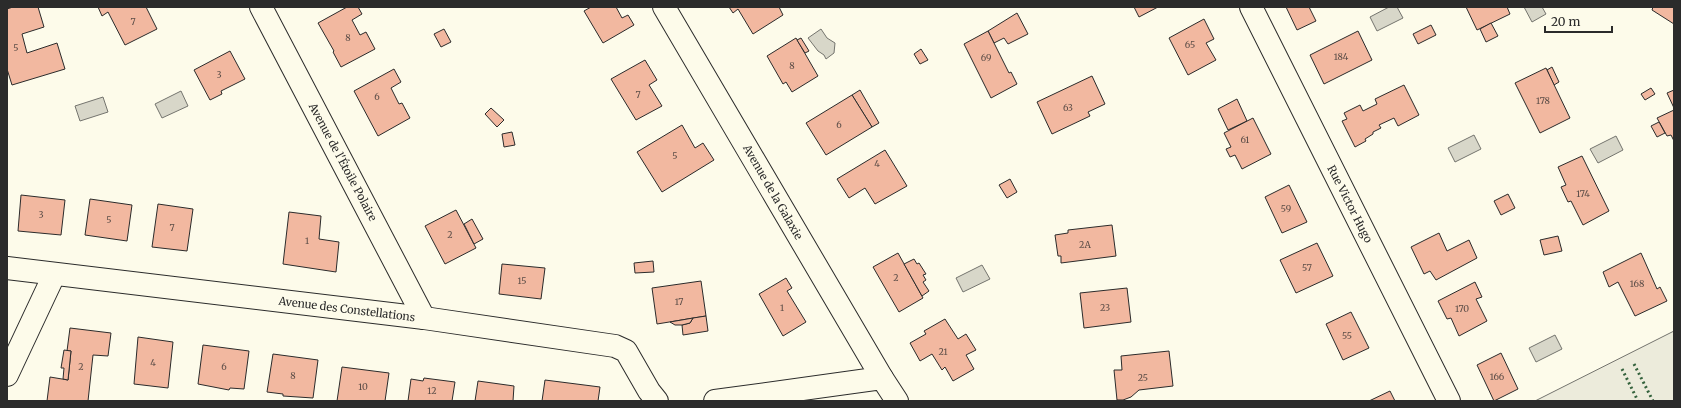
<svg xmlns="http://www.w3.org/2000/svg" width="1681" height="408" font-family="Merriweather,serif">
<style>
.green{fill:#ecebdb;stroke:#74746e}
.water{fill:#d8d7c9;stroke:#74746e}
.building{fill:#f2b8a0;stroke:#2b2b2b}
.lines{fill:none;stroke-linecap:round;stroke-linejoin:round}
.minor-casing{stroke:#2b2b2b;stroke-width:24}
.minor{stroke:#fdfbea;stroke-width:22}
.hedge{stroke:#34623c;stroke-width:3;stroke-dasharray:2 3;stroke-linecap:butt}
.labels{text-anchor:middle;stroke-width:3;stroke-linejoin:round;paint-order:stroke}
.number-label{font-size:9px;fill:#5d4e48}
.street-label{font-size:11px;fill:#2b2b2b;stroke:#fdfbea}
</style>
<rect width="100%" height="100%" fill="#fdfbea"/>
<path class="green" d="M1674 331V401H1535Z"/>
<g class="water">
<path d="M1389 7H1397L1403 18 1377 31 1370 17Z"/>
<path d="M1524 7H1542L1546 14 1532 22Z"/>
<path d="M821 29 827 38 835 43 834 53 826 59 824 55 818 51 808 38Z"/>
<path d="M181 91 188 106 162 118 155 104Z"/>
<path d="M103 97 108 112 80 121 75 106Z"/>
<path d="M1474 135 1481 149 1455 162 1448 148Z"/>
<path d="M1616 136 1623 150 1598 163 1590 149Z"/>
<path d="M982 265 990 279 963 292 956 278Z"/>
<path d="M1555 335 1562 349 1536 362 1529 348Z"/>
</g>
<g class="building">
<path d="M13 7H38L44 27 22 34 27 53 57 43 65 69 12 85 7 69V9Z"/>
<path d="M98 7H146L157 29 125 45 108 12 102 16Z"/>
<path d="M347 7H358L362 14 352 20 360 35 366 32 375 49 341 67 333 52 334 51 318 23Z"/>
<path d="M591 7H616L622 18 628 15 634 25 603 43 584 11Z"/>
<path d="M729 7H779L783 15 753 34 738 9 733 13Z"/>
<path d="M1134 7H1158L1139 17Z"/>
<path d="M1286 7H1309L1316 21 1297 30Z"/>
<path d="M1466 7H1507L1510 14 1477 30Z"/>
<path d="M1653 7H1674V24L1652 10Z"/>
<path d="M1017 13 1028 34 1008 44 1004 38 994 43 988 31Z"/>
<path d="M1204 19 1214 39 1206 43 1216 60 1188 75 1169 38Z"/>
<path d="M1491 23 1498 36 1486 42 1480 29Z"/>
<path d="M1431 25 1436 35 1418 44 1413 34Z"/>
<path d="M444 29 451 42 441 47 434 34Z"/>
<path d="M988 31 1009 73 1011 72 1017 84 991 98 964 44Z"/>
<path d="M1358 31 1372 60 1324 84 1310 55Z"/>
<path d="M796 38 818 76 792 92 786 82 783 84 767 56Z"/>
<path d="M801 38 809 51 805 53 797 40Z"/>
<path d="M921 49 928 60 920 64 914 54Z"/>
<path d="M230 51 245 79 221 91 222 94 210 100 194 70Z"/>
<path d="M645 60 657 80 649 85 662 106 636 120 611 79Z"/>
<path d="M1552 67 1559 82 1554 85 1547 70Z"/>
<path d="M1546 68 1570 118 1540 133 1515 83Z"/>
<path d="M394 69 401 82 391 88 399 104 402 103 410 118 378 136 354 91Z"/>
<path d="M1092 76 1105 104 1088 112 1090 116 1052 134 1037 102Z"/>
<path d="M1404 85 1419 115 1398 126 1394 118 1379 125 1381 128 1373 132V134L1365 139 1366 141 1355 147 1342 121 1347 119 1344 113 1360 105 1363 111 1377 104 1375 99Z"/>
<path d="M1651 88 1655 94 1645 100 1641 94Z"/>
<path d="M860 90 879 123 872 127 852 95Z"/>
<path d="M1674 90V108L1667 93Z"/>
<path d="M852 95 872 127 826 155 806 123Z"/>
<path d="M1237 99 1247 121 1228 130 1218 109Z"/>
<path d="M491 108 504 120 497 127 485 114Z"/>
<path d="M1674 110V141L1671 135 1667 136 1657 118Z"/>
<path d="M1253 118 1271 154 1242 169 1235 155 1230 157 1226 149 1231 147 1224 133Z"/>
<path d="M1659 122 1665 133 1657 137 1651 126Z"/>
<path d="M682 125 695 148 703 143 714 160 662 192 637 152Z"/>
<path d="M512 132 515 145 504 147 502 134Z"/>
<path d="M885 150 907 186 875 204 865 188 849 198 837 179Z"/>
<path d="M1582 156 1609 211 1583 225 1571 201 1568 202 1561 187 1566 185 1558 167Z"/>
<path d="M1010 179 1017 192 1007 198 999 185Z"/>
<path d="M1289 185 1307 222 1282 233 1265 197Z"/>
<path d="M1508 194 1515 208 1501 215 1494 201Z"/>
<path d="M21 195 65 200 61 235 18 231Z"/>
<path d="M90 199 132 205 127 241 85 235Z"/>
<path d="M158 204 193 209 187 251 152 247Z"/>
<path d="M456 210 476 248 445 264 425 226Z"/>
<path d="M289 212 321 216 319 239 339 242 336 272 283 264Z"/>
<path d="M472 219 483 239 474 244 464 224Z"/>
<path d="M1112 225 1116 256 1061 263V256H1058L1055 235 1068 233V230Z"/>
<path d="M1439 233 1447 251 1469 240 1477 258 1436 280 1430 271 1424 274 1411 247Z"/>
<path d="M1558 236 1562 251 1544 255 1540 240Z"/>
<path d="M1317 243 1333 276 1296 293 1280 260Z"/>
<path d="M898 253 923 298 899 312 873 267Z"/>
<path d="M1641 253 1657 289 1660 287 1667 301 1635 316 1618 282 1609 287 1603 272Z"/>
<path d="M914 259 917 264 919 263 926 274 923 275 926 280 923 282 929 291 922 296 904 264Z"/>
<path d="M653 261 654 272 635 273 634 263Z"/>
<path d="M502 264 545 268 541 299 499 294Z"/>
<path d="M786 278 792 288 787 291 806 322 783 336 759 294Z"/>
<path d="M701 281 706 316 657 324 652 288Z"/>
<path d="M1475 282 1482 297 1476 299 1487 321 1459 336 1451 318 1447 319 1438 301Z"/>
<path d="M1127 288 1131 322 1084 328 1080 293Z"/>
<path d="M1351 312 1369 348 1343 360 1326 324Z"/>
<path d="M706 316 708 331 683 335 682 325 690 323 693 318Z"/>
<path d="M693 318 690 323 682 325H675L670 322Z"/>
<path d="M945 319 958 339 966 334 976 350 966 355 974 369 953 381 945 367 942 370 932 354 920 361 910 343 926 334 924 331Z"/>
<path d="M70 328 111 333 108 356 93 355 88 401H47L50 377 68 380 71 351H67Z"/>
<path d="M138 337 173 342 168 388 134 384Z"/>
<path d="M203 345 249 351 244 389 230 388 229 390 198 384Z"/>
<path d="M64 350 71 351 68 380 63 379 64 368H61Z"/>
<path d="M1169 351 1173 386 1139 390 1131 397 1123 400H1117L1114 370H1122L1121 356Z"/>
<path d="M1501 353 1518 389 1494 401 1477 365Z"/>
<path d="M273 354 318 360 313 398 283 396V394L267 392Z"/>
<path d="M342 367 389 373 385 401H337Z"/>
<path d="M424 378 455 382 452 401H408L411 379 423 381Z"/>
<path d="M545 380 600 387 598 401H542Z"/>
<path d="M478 381 514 386 513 401H475Z"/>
<path d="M1390 391 1395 401H1369Z"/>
</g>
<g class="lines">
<g class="minor-casing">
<g id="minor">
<path d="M261 7 424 318"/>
<path d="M664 7 882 378"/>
<path d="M1251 7 1449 401"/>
<path d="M7 268 424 318 615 346 626 351 649 391 657 401"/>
<path d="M7 375 54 275"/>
<path d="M715 401 882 378 897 401"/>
</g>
</g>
<use href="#minor" class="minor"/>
<g class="hedge">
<path d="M1634 364 1653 401"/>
<path d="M1622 369 1638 401"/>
</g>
</g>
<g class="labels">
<g class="number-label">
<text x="133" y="25">7</text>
<text x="348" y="41">8</text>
<text x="1190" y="48">65</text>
<text x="16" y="51">5</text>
<text x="1341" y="60">184</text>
<text x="986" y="61">69</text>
<text x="792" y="69">8</text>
<text x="219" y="78">3</text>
<text x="638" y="98">7</text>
<text x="377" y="100">6</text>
<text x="1543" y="104">178</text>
<text x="1068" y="111">63</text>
<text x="839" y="128">6</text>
<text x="1245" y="143">61</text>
<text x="675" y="159">5</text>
<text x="877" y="167">4</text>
<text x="1583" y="197">174</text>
<text x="1286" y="212">59</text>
<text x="41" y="218">3</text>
<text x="109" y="223">5</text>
<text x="172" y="231">7</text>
<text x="450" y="238">2</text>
<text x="307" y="244">1</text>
<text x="1085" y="248">2A</text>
<text x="1307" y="271">57</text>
<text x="896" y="281">2</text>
<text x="522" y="284">15</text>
<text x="1637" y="287">168</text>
<text x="679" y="305">17</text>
<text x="782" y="311">1</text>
<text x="1105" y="311">23</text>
<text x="1462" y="312">170</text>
<text x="1347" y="339">55</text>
<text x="943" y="355">21</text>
<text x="153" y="366">4</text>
<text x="81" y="370">2</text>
<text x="224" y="370">6</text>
<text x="293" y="379">8</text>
<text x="1497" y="380">166</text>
<text x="1143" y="381">25</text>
<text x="363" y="390">10</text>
<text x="432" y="394">12</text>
</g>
<g class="street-label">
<text transform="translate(343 162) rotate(62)" y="4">Avenue de l'Étoile Polaire</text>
<text transform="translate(773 192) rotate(60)" y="4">Avenue de la Galaxie</text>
<text transform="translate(1350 204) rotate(63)" y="4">Rue Victor Hugo</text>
<text transform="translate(347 309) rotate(7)" y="4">Avenue des Constellations</text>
</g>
</g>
<rect width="1681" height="408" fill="none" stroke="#2b2b2b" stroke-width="16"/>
<path d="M1545 26v6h67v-6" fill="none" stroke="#2b2b2b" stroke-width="2"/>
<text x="1551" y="26" font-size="12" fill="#2b2b2b" stroke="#fdfbea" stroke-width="3" paint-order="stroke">20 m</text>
</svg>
